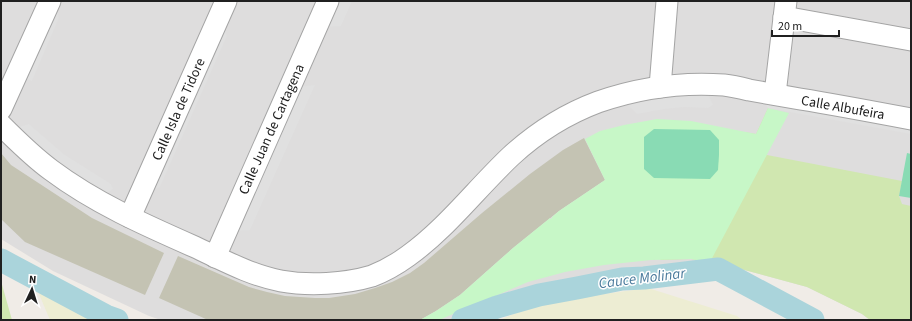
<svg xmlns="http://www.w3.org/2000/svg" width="912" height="321" font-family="'Source Sans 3',sans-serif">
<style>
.residential{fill:#dedddd}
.construction{fill:#c4c3b3}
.farmland{fill:#ededd3}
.grass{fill:#d0e7b0}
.park{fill:#c7f7c7}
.pitch{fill:#89dbb4}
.parking{fill:#e0e0e0}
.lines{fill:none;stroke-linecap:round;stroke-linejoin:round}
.canal{stroke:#aad4db;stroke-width:23}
.street-casing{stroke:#a4a4a4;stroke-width:23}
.street{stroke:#fff;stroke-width:21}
.labels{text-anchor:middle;stroke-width:3;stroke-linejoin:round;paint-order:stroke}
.street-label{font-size:14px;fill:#202020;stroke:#fff}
.water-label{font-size:15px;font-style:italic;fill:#4a7a9c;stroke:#fff}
</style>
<rect width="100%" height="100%" fill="#f0ece7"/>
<path class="residential" d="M1 1H911V320H870L862 314 807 287 722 264 639 268 549 283 455 320H161L149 316 53 271 1 239Z"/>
<g class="construction">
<path d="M584 138 605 180 559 211 513 248 460 295 436 311 420 320H208L159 298 178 256 249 287 267 292 285 296 315 298H329L355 294 375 288 392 282 410 273 424 263 482 213 530 174 563 150Z"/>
<path d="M1 153 11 165 92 218 164 253 145 295 25 242 1 219Z"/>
</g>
<g class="farmland">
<path d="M36 287 117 320H50Z"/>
<path d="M648 288 737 316 742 320H500L538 303Z"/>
</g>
<g class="grass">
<path d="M768 108 767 155 902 181 899 196 902 204 911 206V320H870L862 314 807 287 722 264 691 259 660 260 745 132 756 134Z"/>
<path d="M1 281 12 320H1Z"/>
</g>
<path class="park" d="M768 108 789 113 710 262 691 259 651 260 604 265 565 272 528 282 439 320H420L436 311 460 295 513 248 550 218V219L552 218V217L559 211 605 180 585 139 600 131 624 125 657 119 691 121 756 134 759 128Z"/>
<g class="pitch">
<path d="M654 129 710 130 719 140V155L718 170 710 179 654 178 644 169V137Z"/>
<path d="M907 153 911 154V198L899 196Z"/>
</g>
<g class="parking">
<path d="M335 1H352L341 26 324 27Z"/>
<path d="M56 6 59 18 32 81 23 77Z"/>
<path d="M223 25 227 36 160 187 148 192Z"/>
<path d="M315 85 250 230 233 231 298 87Z"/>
<path d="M707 92 713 105 708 108 684 107 664 109 637 114 625 102 653 94Z"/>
<path d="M761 99 911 126V134L768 108Z"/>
<path d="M29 124 65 155 111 184 113 189 104 195 75 179 14 129Z"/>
</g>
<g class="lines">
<g class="canal">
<path d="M1 260 106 316 117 320"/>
<path d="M463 320 497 307 539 295 577 288 622 279 644 278 718 269 813 320"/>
</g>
<g class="street-casing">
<g id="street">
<path d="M784 17 911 40"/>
<path d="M660 87 667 1"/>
<path d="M775 94 786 1"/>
<path d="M1 109 50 1"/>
<path d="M1 125C17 141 33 157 51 170 95 203 145 225 195 247 223 260 250 275 281 281 309 286 345 284 372 276 385 271 397 264 408 256 447 228 476 189 511 156 536 133 566 114 598 102 638 88 682 82 724 85 733 86 741 88 749 90 766 93 783 96 800 99 837 105 874 112 911 119"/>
<path d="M130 217 226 1"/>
<path d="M215 257 328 1"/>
</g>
</g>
<use href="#street" class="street"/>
</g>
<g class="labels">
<g class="street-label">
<text transform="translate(843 107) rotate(10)" y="5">Calle Albufeira</text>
<text transform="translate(178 109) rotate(-66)" y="5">Calle Isla de Tidore</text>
<text transform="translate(271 129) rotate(-66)" y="5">Calle Juan de Cartagena</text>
</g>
<g class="water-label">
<text transform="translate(642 278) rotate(-7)" y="5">Cauce Molinar</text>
</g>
</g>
<rect width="912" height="321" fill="none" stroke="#202020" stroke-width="4"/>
<g transform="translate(32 289) rotate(4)" stroke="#ffffff" stroke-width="3" paint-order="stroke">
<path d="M0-3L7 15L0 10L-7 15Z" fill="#202020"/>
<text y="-6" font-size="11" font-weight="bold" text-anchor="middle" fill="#202020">N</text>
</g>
<path d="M772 30v6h67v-6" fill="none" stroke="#202020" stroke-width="2"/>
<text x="778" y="30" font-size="12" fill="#202020" stroke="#ffffff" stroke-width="3" paint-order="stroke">20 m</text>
</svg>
